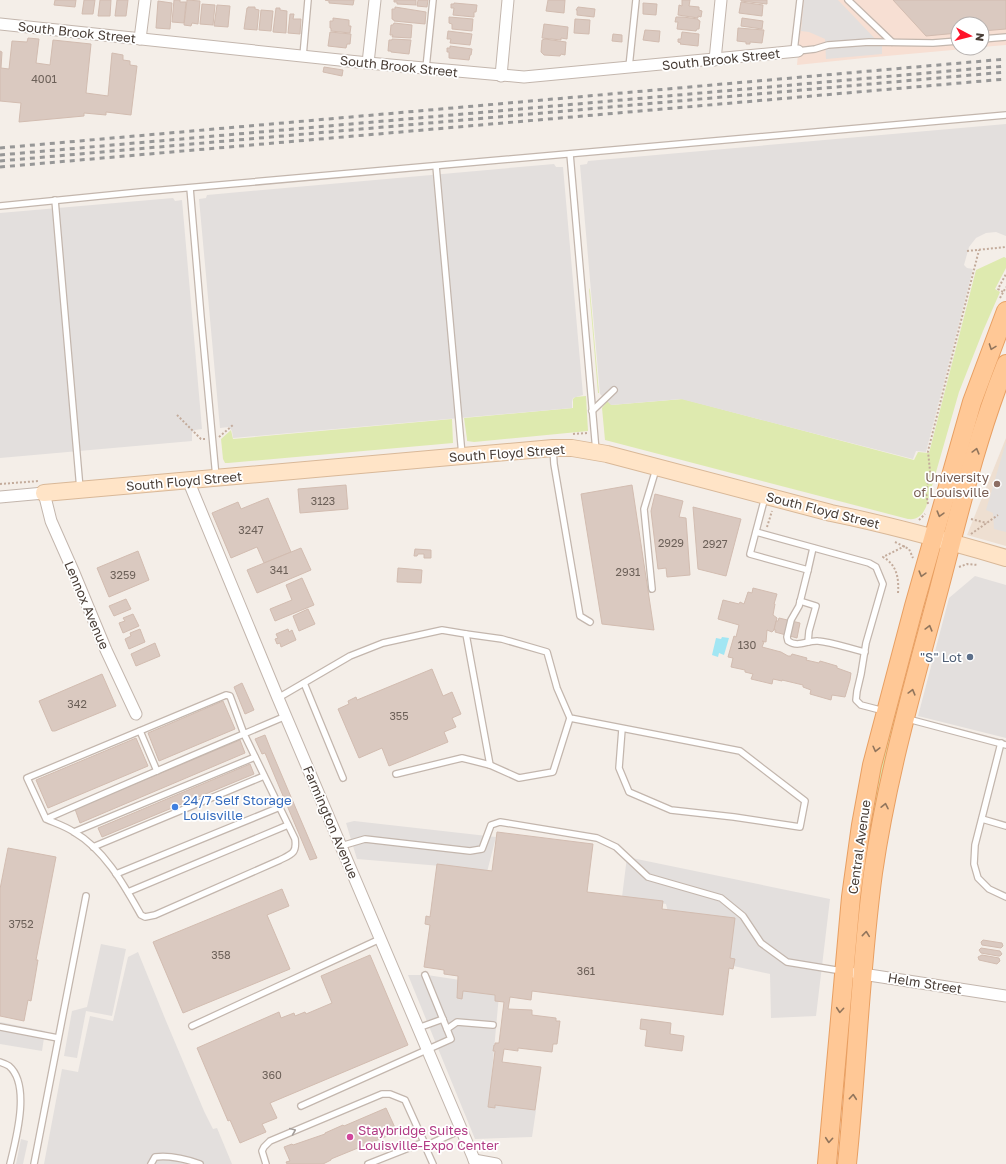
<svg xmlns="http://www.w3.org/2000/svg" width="1006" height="1164" font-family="'Golos Text',sans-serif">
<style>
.commercial{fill:#f7dfd3}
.education{fill:#eedfd1}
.green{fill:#deeaaf}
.parking{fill:#e3dfdd}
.water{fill:#a2e6f3}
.building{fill:#dac9c0;stroke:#d2bcb0}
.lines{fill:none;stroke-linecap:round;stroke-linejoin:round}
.lane-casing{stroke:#c3b6ad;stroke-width:8}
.street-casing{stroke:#c3b6ad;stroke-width:13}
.secondary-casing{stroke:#d9b898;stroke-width:18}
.primary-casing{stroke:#e89f62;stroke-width:20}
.path{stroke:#c3ab9b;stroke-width:2;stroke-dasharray:2 2;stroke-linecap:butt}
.lane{stroke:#fff;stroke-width:5.5}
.street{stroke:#fff;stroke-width:11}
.secondary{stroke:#ffe4c7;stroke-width:16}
.primary{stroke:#ffc896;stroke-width:18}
.rail{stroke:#979797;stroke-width:3;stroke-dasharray:5 5;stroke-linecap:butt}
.oneway{stroke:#91755c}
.oneway2{stroke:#a49e9a}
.education-dot{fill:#8d6e63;stroke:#fff;stroke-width:1.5}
.service-dot{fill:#5c6f8a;stroke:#fff;stroke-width:1.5}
.shop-dot{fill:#3f7fe0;stroke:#fff;stroke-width:1.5}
.hotel-dot{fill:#d1479c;stroke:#fff;stroke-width:1.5}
.labels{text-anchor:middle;stroke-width:3.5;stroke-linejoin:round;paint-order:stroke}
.number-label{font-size:11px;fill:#6c6058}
.street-label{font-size:13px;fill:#483d36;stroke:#fff}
.education-label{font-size:13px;fill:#785e54;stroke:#fff;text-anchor:end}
.service-label{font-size:13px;fill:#4e5e75;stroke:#fff;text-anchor:end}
.shop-label{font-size:13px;fill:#366cbe;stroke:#fff;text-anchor:start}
.hotel-label{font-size:13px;fill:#b23c85;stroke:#fff;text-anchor:start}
</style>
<rect width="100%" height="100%" fill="#f4eee8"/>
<path class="commercial" d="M803 0H1006V45L982 47V24H958V48H975L864 58 797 65Z"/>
<path class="education" d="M1006 438V546L967 535Z"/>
<g class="green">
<path d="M1004 257 1006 258V268L995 289 1000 292 983 331 959 392 926 507C922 516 917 520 908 519L605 440 602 408 609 399H610L611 405 683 399 914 460 918 452 929 453 976 270Z"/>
<path d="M589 288 590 290 599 393H598Z"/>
<path d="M586 396 588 431 474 442 467 441V439L464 418 573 408V399L575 397Z"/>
<path d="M452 419 453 443 228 463H225L223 459 221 439 231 430 233 439Z"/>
<path d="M905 667 901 702 864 880 872 797Z"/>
</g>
<g class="parking">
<path d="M804 0H838L882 46V54L826 59 825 39 809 32 801 31Z"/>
<path d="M1006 124V236L996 232 986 233 976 238 969 247 964 265 967 268 973 269 926 452 916 451 913 459 681 399 611 405 600 394 580 165 587 164 588 161 599 160Z"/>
<path d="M554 164 556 167H563L583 395 573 398 572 402V408L233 438 232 431 229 427 220 428 199 199 206 198 207 195 218 194Z"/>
<path d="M173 198 175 201 182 200 202 429 195 430 192 432V441L0 458V213Z"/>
<path d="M1006 442V532L994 529 993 513 986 510Z"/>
<path d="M975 576 1006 585V738L918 716 949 598Z"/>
<path d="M354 821 496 837 487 872 441 866 357 859 346 823Z"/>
<path d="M627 857 830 899 816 1016 771 1018 770 974 729 965 668 912 666 904 622 897Z"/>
<path d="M101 944 126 949 112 1016 86 1011 77 1058 64 1056 72 1011 87 1007Z"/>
<path d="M138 952 166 1021 204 1111 213 1129 217 1128 232 1164H44L62 1069 78 1072 90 1016 113 1021 128 957Z"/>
<path d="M408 975H427L460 980 499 995 489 1104 536 1110 532 1137 475 1139Z"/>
<path d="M0 1022 45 1031 42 1051 0 1044Z"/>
<path d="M21 1139 28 1141 23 1164H16Z"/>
</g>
<path class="water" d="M722 637 729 638 724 655 719 653 718 657 712 655 716 638 721 639Z"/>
<g class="building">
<path d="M55 0H76L75 7 54 5Z"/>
<path d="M84 0H95L93 14H82Z"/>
<path d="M100 0H111L110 16H98Z"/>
<path d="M117 0H128L126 16H115Z"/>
<path d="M174 0H180V2H186L184 23 172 22Z"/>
<path d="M187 0 200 1 198 24 192 23 191 26 184 25Z"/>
<path d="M325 0H354L353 5 329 3V1Z"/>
<path d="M394 0H416V5L397 4V2H394Z"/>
<path d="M418 0H428L427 7 417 6Z"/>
<path d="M548 0H565L564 13 546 11Z"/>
<path d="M682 0H690L689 6 699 7V10L702 11 701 17 698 16V18L678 15 679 5 682 6Z"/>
<path d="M741 0H767V4L741 1Z"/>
<path d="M893 0H1006V29L982 31V24H958V33L926 36Z"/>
<path d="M158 1 172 3 170 29 156 28Z"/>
<path d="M741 2 763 5 762 16 739 13Z"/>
<path d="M454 3 477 5 476 12H474V17L453 15 454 8H451V4H454Z"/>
<path d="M643 3 657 4 656 15 643 14Z"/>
<path d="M202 4 215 5 213 25 200 24Z"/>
<path d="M217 5 230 6 228 27 214 26Z"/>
<path d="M248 7H255V9L259 10 257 30 244 29 247 8H248Z"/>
<path d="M395 7 426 12 425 24 394 21V20L392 19V9H395Z"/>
<path d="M578 7 595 9 594 17 577 15V10H576Z"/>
<path d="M276 8H280V10L287 11 286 33 273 32Z"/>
<path d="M261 10 273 11 271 31 259 30Z"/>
<path d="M290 14H294L293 19H301L300 34 288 33Z"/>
<path d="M449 17 473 19 472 31 452 29V24L449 23Z"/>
<path d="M676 17H683L698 19V20L700 21 699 29H697L696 31 677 29 678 22H675Z"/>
<path d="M333 18 349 20V26H351L350 33 331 31V28H330V21H333Z"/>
<path d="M742 18 763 21 762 29 741 26Z"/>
<path d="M575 19 590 20 589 34 574 33Z"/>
<path d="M394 23 412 25 411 38 392 37 393 35H390L391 25H393Z"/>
<path d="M544 24 568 27 567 39 561 38V40L542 38Z"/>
<path d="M738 28 764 30 762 43 750 42V44H746V42L737 41Z"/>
<path d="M645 30 660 31 659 42 643 40Z"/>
<path d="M448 31 472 34 470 45 450 43 451 39H447Z"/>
<path d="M330 32 351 34 350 44H347L346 48 328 46Z"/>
<path d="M682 32 699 34 698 46 680 44 681 43 678 42V39H681Z"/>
<path d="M613 34 622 35V42L612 41Z"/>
<path d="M28 38 39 39 36 63 50 65 53 40 91 44 86 93 108 96 112 53 123 55V60L130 61V65L137 66 131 115 106 112V115L84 113V116L19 122 21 103 0 101V51L2 52 1 68 9 69 12 41 27 42Z"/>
<path d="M392 39 411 40 409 54 391 52V51H388L389 40H392Z"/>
<path d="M545 39 566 42 565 55 561 54 560 56 544 55 541 52 542 40Z"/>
<path d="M450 46 472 49 471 55H470L469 60 449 58V52H447V48H450Z"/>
<path d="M324 67 343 70 342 76 323 72Z"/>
<path d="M346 485 348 509 300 513 298 489Z"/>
<path d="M632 485 654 630 602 624 581 494Z"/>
<path d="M655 494 683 501 679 517 686 518 690 575 667 577 666 568 658 569 651 511Z"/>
<path d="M268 498 291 552 264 563 257 547 231 558 212 513 238 502 241 509Z"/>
<path d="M693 507 741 519 726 576 698 569Z"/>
<path d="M301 548 311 570 257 593 247 570Z"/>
<path d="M415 549 431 550V558H424V554H418L417 556H414Z"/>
<path d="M138 551 149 580 109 597 97 568Z"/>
<path d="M398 568 422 570 421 583 397 582Z"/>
<path d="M302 578 314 605 275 621 270 609 292 600 286 585Z"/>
<path d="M753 588 777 594 774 604H775L773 615 777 618 774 630 772 632 767 630 766 642 762 641 764 642 762 647 781 652 788 656H791L792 654 807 658 806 660 819 663 820 661 837 666V668L851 673 850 680 845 697 832 695 831 700 810 694 811 690 803 687V685L782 680V681L773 679 772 684 751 679 753 674 745 672V670L731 667 733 658 728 657 734 636 736 637 739 625 718 619 723 600 739 604 740 602 744 604 748 592 752 593Z"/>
<path d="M126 599 131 609 114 616 109 606Z"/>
<path d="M308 609 315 624 299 631 293 616Z"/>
<path d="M133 614 139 626 123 633 119 623 125 621 123 618Z"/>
<path d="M779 618 800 623 797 638 775 632 776 630H774L776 621H778Z"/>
<path d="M140 629 145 642 129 649 125 639 131 636 130 633Z"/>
<path d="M288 629 289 632 292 630 296 640 281 647 280 643 277 644 275 639 278 638 276 634Z"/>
<path d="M155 643 160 656 136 666 131 654Z"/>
<path d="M432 669 443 696 452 692 461 714 452 718 456 727 444 732 448 742 389 766 382 748 359 758 338 709 349 704 348 701 356 697 357 700Z"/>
<path d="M102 674 116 706 55 731H52L39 701Z"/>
<path d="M242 683 254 710 245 714 234 687Z"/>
<path d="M223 701 235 729 159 761 148 733Z"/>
<path d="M265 735 271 750 317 858 310 860 265 753 262 754 255 739Z"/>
<path d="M136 738 148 766 48 808 36 780Z"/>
<path d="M240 740 245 753 80 823 75 809Z"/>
<path d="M250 764 254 774 102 837 98 828Z"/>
<path d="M497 832 593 844 587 892 663 901 662 909 735 918 730 958 735 959 733 969 729 968 723 1015 532 991 531 1000 510 997 508 1009 532 1010V1015L556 1018V1021H560L557 1044H553L552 1052 518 1048V1051L504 1049 502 1062 541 1067 535 1110 495 1105V1108L488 1107 495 1051H493L494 1045H495V1043H499L504 1002 495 1001V995L463 991 462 999 457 998 458 976 444 974V970L424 967 430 925 425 924 426 916 430 917 437 864 492 871Z"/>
<path d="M8 848 56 857 36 960H38L31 1001 28 1000 24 1021 0 1016V889Z"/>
<path d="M282 889 289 906 267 915 290 969 183 1013 153 942Z"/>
<path d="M983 940 1002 943 1003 946 1001 948 982 945 981 942Z"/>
<path d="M981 948 1000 951 1002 954 1000 956H998L981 953 979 950Z"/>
<path d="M370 955 408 1045 270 1103 277 1118 262 1124 266 1132 240 1143 230 1120 228 1121 197 1048 279 1012 281 1018 294 1013 295 1016 305 1012 306 1014 332 1003 321 976Z"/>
<path d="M982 955 999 958 1000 961 997 964 979 960 978 957Z"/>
<path d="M641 1019 671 1023 670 1034 684 1036 682 1051 645 1046 647 1030 640 1029Z"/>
<path d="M386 1108 397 1132 331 1159V1160L323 1164H287L286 1162 290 1161 284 1147 292 1144 293 1145 325 1134V1133L343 1125 344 1126Z"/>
</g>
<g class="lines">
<g class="lane-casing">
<g id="lane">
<path d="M848 0 892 42"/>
<path d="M982 39 1006 37"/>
<path d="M794 51 800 0"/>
<path d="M798 51 815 49 828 45 869 42 933 43 958 41"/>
<path d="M303 56 308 0"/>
<path d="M629 67 636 0"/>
<path d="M426 68 433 0"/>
<path d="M570 154 596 451"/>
<path d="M436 166 462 455"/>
<path d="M190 188 201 317 216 477"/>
<path d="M55 200 80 489"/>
<path d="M0 206 140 192 1006 115"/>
<path d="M592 411 614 390"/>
<path d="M553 448 554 464 580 616 590 622"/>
<path d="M765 497 750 554 808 570 799 606 791 620 787 637 788 641C798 648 808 640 818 641 832 642 851 649 865 652"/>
<path d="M756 532 869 563 876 567 883 584 866 643 861 674 857 691 856 700 861 705 884 711"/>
<path d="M808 570 813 548"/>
<path d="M652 589 644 509 656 469"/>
<path d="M800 601 816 606 809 631 808 642"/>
<path d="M466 634 502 639 547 652 557 688 570 718 740 751 805 801 800 827 734 817 671 810 629 792 619 768 622 729"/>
<path d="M304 683 343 778"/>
<path d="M278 698 350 656 383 643 442 630 466 634 490 765"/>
<path d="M908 719 1006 745"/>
<path d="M140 731 157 771"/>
<path d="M1001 743 975 845 974 864 978 878 989 889 1006 897"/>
<path d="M396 774 462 758 490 765 519 778 553 772 570 718"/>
<path d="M46 819C55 823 65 826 74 832 105 850 124 885 141 915L145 917 155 915 280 860C292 854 297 853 295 839L244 734 230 696 226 695 27 778 46 819C125 784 206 750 286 716"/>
<path d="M982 819 1006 826"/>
<path d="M74 832 255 757"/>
<path d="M341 846 365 839 470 851 482 849 491 825 500 822 597 838 616 847 648 877 721 898 743 916 761 943 787 962 842 971"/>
<path d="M93 847 264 776"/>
<path d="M116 874 280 807"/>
<path d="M128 892 288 825"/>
<path d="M192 1026 380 939"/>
<path d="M0 1027 58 1038"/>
<path d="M418 1028 443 1019"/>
<path d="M447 1029 457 1022 493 1025"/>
<path d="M0 1062C3 1063 6 1064 9 1066 31 1085 16 1139 10 1164"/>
<path d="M301 1106 451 1039 425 975"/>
<path d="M34 1164 86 896"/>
<path d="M151 1164 155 1157C170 1155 186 1159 200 1164"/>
<path d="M266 1164 262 1151 264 1147 270 1141 382 1094H390L405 1100 424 1142"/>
<path d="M368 1164 424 1142 425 1146"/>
<path d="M433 1164 425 1146 461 1130"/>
</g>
</g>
<g class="street-casing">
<g id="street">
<path d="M0 24 368 63 524 77 798 51"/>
<path d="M140 39 145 0"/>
<path d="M715 60 721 0"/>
<path d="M368 63 375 0"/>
<path d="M501 76 508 0"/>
<path d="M188 480 278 698 476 1164"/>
<path d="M0 497 44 493 51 521 74 573 106 650 136 714"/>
<path d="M856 973 1006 996"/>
<path d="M474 1160 496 1164"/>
</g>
</g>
<g class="secondary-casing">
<path id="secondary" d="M44 493 553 448H572L607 454 831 513C890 525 948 541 1006 558"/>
</g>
<g class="primary-casing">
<g id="primary">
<path d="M827 1164 851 897 861 825 872 765 914 606 972 402 1006 311"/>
<path d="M847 1164C857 1067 860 969 873 873 887 776 914 683 939 589 959 513 977 436 1006 364"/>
</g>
</g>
<g class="path">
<path d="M967 251 1006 247"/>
<path d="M1003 292 998 289 1006 274"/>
<path d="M1000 298 1006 287"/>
<path d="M177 415 201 439H205"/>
<path d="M573 434 587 433"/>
<path d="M219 437 233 425"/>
<path d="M0 484 39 481"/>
<path d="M928 504 926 493 930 471 928 451 979 250"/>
<path d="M971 519 987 523"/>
<path d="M919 520 925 514"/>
<path d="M767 527 772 511"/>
<path d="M971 534 998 515"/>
<path d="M895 542 909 549 913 558"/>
<path d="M959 567 967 564 978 565"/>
<path d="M898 593C899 578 897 565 883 557L905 546"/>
</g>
<use href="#lane" class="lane"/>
<use href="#street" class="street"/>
<use href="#secondary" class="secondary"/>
<use href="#primary" class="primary"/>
<g class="rail">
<path d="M0 148 1006 59"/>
<path d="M0 155 1006 66"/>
<path d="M0 161 1006 72"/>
<path d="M0 167 1006 79"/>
</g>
</g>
<defs><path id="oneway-chevron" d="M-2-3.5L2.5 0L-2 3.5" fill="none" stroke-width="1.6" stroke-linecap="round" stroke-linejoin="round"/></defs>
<g class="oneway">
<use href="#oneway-chevron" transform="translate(992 347) rotate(110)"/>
<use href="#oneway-chevron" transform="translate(976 451) rotate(-75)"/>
<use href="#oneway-chevron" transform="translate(940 514) rotate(106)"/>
<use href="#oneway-chevron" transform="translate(922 574) rotate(106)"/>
<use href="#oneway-chevron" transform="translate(929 628) rotate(-75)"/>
<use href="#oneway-chevron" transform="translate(912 692) rotate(-75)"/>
<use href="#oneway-chevron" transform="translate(876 749) rotate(104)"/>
<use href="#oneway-chevron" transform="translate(885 806) rotate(-78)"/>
<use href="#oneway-chevron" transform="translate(866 934) rotate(-84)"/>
<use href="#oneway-chevron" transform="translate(840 1010) rotate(95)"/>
<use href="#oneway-chevron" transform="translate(853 1097) rotate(-85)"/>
<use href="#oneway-chevron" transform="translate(829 1140) rotate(95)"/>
</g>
<use class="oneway2" href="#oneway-chevron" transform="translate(293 1131) rotate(-23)"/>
<circle class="education-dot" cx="997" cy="484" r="4"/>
<circle class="service-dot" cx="970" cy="657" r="4"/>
<circle class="shop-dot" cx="175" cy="807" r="4"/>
<circle class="hotel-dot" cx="350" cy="1137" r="4"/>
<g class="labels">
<g class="number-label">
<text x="44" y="83">4001</text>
<text x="323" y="505">3123</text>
<text x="251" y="534">3247</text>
<text x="671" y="547">2929</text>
<text x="715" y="548">2927</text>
<text x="279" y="574">341</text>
<text x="628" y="576">2931</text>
<text x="123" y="579">3259</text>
<text x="747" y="649">130</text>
<text x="77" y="708">342</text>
<text x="399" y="720">355</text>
<text x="21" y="928">3752</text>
<text x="221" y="959">358</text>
<text x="586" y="975">361</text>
<text x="272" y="1079">360</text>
</g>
<g class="street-label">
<text transform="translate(77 32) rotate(6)" y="5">South Brook Street</text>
<text transform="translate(721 59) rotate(-6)" y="5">South Brook Street</text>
<text transform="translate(399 66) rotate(6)" y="5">South Brook Street</text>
<text transform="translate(507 453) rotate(-4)" y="5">South Floyd Street</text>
<text transform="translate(184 481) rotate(-5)" y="5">South Floyd Street</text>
<text transform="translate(823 510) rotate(14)" y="5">South Floyd Street</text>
<text transform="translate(87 605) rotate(67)" y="5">Lennox Avenue</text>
<text transform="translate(331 822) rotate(67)" y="5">Farmington Avenue</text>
<text transform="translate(859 847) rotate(-82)" y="5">Central Avenue</text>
<text transform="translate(925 983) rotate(9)" y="5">Helm Street</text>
</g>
<g class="education-label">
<text x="989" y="482">University<tspan x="989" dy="15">of Louisville</tspan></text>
</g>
<g class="service-label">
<text x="962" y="662">"S" Lot</text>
</g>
<g class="shop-label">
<text x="183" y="805">24/7 Self Storage<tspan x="183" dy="15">Louisville</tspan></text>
</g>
<g class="hotel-label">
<text x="358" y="1135">Staybridge Suites<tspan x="358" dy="15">Louisville-Expo Center</tspan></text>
</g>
</g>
<g transform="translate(970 36) rotate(97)"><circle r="19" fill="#ffffff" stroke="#b6b1af"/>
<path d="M0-3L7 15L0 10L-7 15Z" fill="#ff142a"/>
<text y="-6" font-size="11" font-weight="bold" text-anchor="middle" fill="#483d36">N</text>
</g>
</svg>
